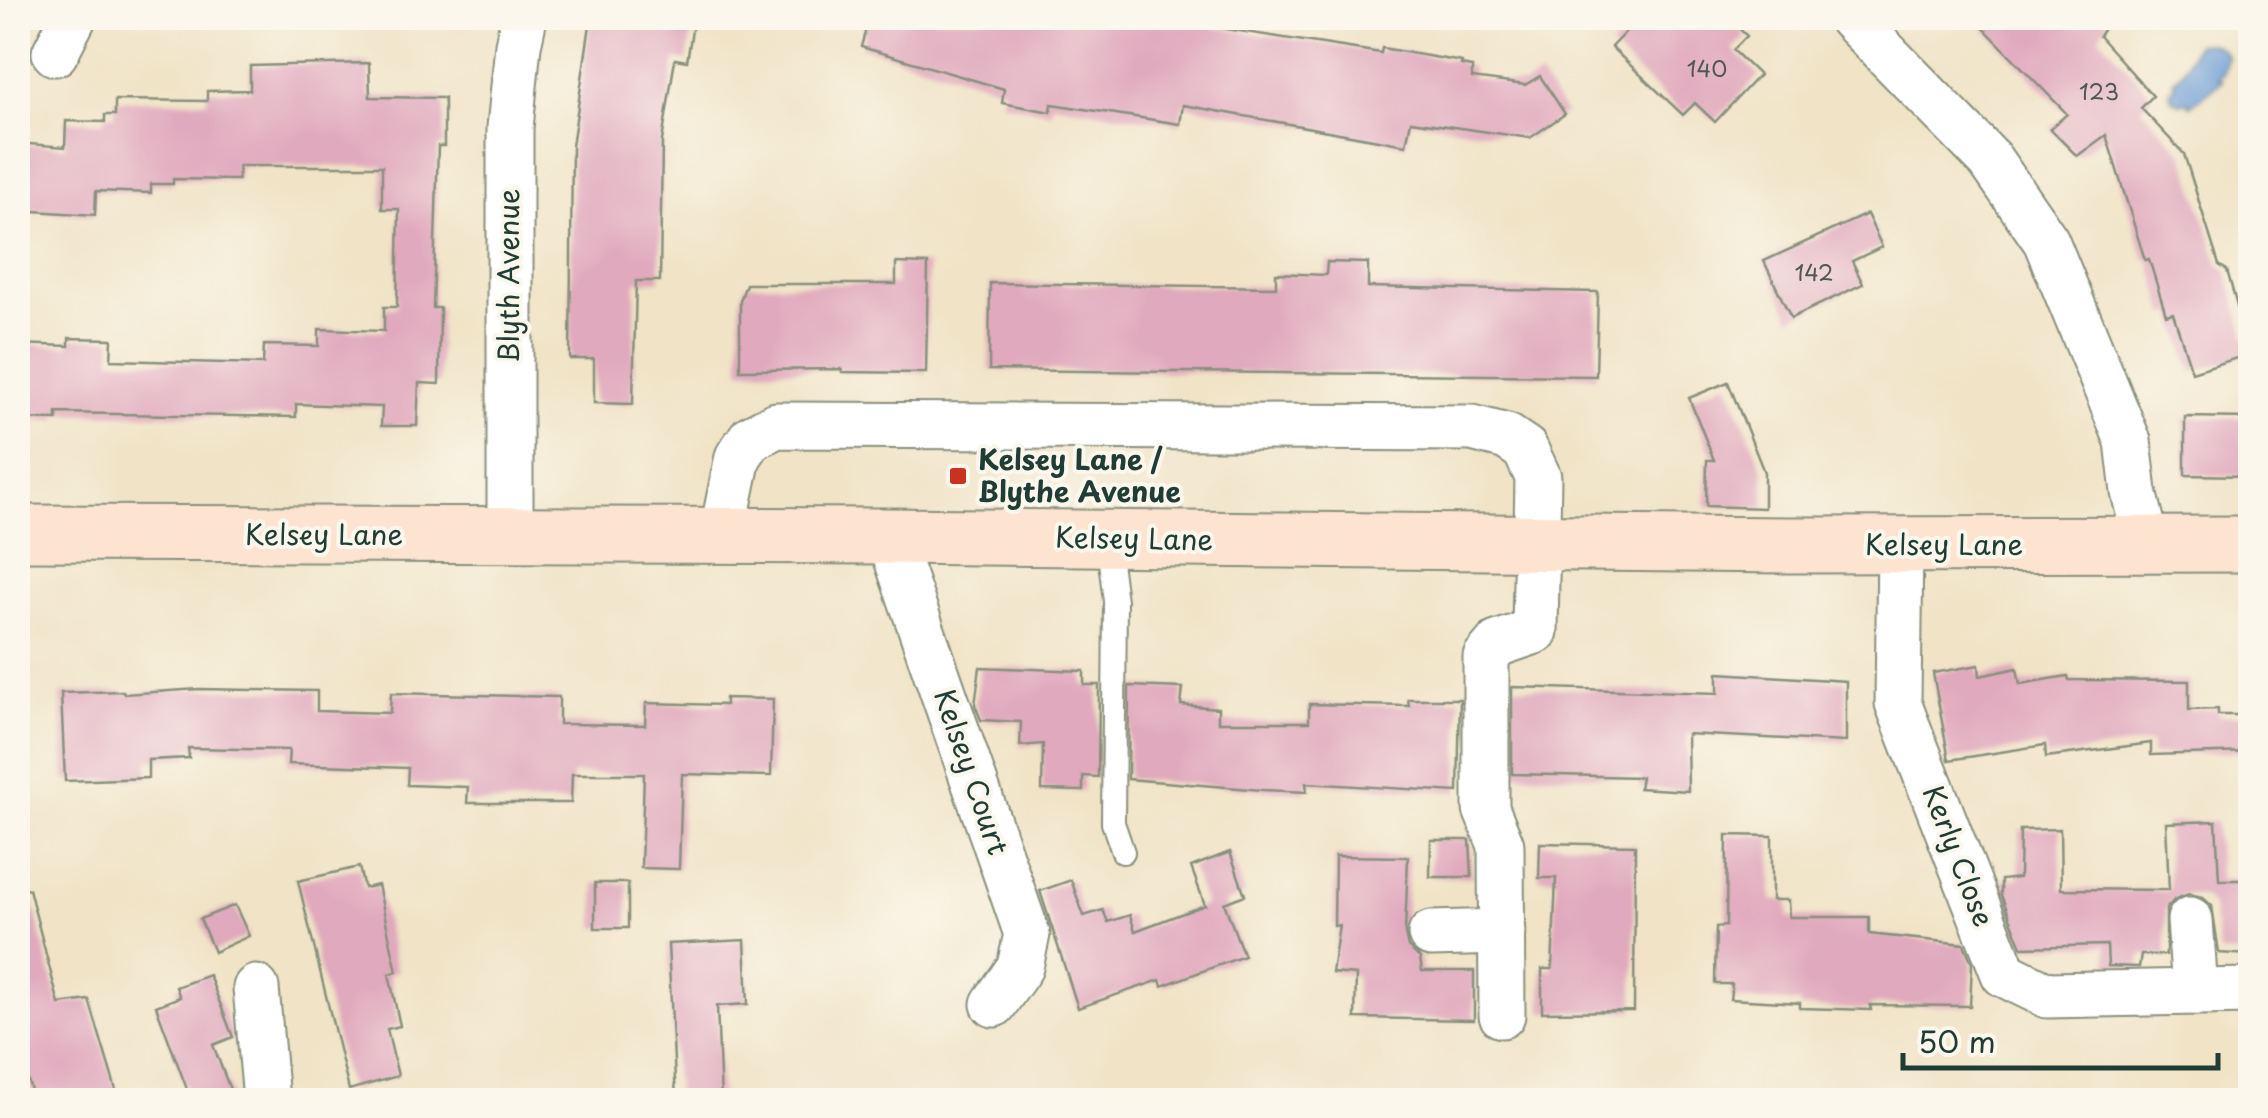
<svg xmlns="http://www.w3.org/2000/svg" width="2268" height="1118" font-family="'Playpen Sans',sans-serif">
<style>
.water{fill:#6c9cd5;stroke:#466c84;stroke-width:2.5}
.building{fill:#e0a9bd}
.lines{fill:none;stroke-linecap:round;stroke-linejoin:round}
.lane-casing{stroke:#88907d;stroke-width:26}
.street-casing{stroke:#88907d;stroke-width:49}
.secondary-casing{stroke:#88907d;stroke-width:59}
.lane{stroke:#fff;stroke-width:22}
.street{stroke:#fff;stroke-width:45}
.secondary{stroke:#fde4d1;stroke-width:55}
.poi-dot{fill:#c8321e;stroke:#fbf7ec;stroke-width:4}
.labels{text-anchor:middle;stroke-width:8;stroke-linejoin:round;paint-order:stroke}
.number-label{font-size:22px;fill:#4f5856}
.street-label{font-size:28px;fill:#1f3d34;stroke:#fbf7ec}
.poi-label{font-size:28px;font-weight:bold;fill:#1f3d34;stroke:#fbf7ec;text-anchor:start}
</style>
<rect width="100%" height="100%" fill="#fbf7ec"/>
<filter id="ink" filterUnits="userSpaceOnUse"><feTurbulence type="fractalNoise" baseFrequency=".01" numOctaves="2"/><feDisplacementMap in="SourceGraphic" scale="20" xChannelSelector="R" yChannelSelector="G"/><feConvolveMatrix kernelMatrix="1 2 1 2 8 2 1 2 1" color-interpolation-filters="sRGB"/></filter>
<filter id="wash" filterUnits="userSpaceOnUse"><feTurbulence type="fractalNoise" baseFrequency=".0048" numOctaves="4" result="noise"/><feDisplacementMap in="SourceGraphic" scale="40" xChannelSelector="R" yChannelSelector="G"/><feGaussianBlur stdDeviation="2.25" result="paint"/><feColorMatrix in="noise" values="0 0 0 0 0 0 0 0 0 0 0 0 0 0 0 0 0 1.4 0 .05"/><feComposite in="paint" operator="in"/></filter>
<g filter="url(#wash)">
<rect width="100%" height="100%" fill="#f0e3c6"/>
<path class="water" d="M2208 43 2219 47 2227 56 2223 73 2218 77 2222 81 2190 106 2188 101 2180 103 2172 99 2170 91 2176 86 2173 81C2187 70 2187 58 2197 44Z"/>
<g id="blocks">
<g class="building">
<path d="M591 18H694L687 61 675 59 662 141 660 281H636L633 404 594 403V359H570L572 146Z"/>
<path d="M869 18H1155L1381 53 1382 48 1462 62 1461 65 1472 67V78L1525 85 1540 76 1565 114 1530 138 1411 121 1406 145 1183 105 1180 124 1052 104 1051 112 1002 103 1004 89 861 47Z"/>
<path d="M1639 18H1728L1747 36 1733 50 1759 75 1715 122 1695 103 1683 115 1611 47Z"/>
<path d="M1974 18H2111L2099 36 2153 96 2141 108 2184 154 2219 265 2227 270 2250 354 2192 372 2173 313 2166 315 2149 259 2145 260 2106 135 2077 156 2050 129 2067 114Z"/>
<path d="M369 63 370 97 444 98V146H438L433 308H440L439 384 419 383 417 426H381L382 407 296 404V417L57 413V420L18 419V344L69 346V338L112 339 111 360 263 364 264 345 319 346V329L384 331V307H397L399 209H382V166H239L238 180 173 179V184H151V193L96 191 95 215 18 210V143L65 147 66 121 105 122V115H115V100L207 101V91L250 90V66Z"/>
<path d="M1867 214 1882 247 1852 261 1863 284 1791 318 1764 261Z"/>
<path d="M1327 262 1368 263V287L1598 292 1596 376 989 370 990 283 1276 287V273L1326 275Z"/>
<path d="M896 263 928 264 926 373 842 372V369L740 370V301L746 284H896Z"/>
<path d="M1728 382 1764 472V508L1706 506 1707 460H1714L1689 398Z"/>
<path d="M2185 417 2250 418V476L2185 475Z"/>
<path d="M1979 665 1980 676 2017 668 2020 684 2068 676 2069 680 2189 681V710L2218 709V715H2250V752L2151 755V743L2046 757 2045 745 1949 760 1933 673Z"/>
<path d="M980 667 1084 671V685H1099L1098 777 1083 776V791L1042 790 1043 744 1020 746 1021 722 981 720 975 705Z"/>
<path d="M1718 673 1846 681V742L1687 734 1688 791 1639 788 1641 777 1512 774V687L1718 693Z"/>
<path d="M1129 686 1183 688 1181 705 1218 708V722H1309V704L1409 706 1408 699H1460L1458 792 1306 783 1307 792 1263 790 1128 779Z"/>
<path d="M199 689 317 691V711L390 713 391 693 559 697V724L645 725 646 703 725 705V698L773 699 771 776 682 774 679 869 641 868 644 774H572L571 803H467L468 787 407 785 408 768 288 764 289 750 188 748 189 758 148 760V778L65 781 61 693 123 691 124 694Z"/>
<path d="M2216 821 2219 880H2250V955L2219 953 2212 906 2202 897 2189 894 2175 899 2166 909V955H2141L2139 967 2108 966 2107 945 2022 947 2001 895V880L2019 878 2020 830 2060 829 2061 889 2169 890 2166 823Z"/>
<path d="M1727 835 1772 836V900H1788L1789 917H1869V934L1964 944 1972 963 1970 1006 1870 1005 1871 1010 1800 1008V1003L1730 999 1732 984H1715L1716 927 1726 926Z"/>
<path d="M1431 840H1470L1472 877H1430Z"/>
<path d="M1540 843 1635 845 1634 1011 1542 1012V969H1552L1556 878H1539Z"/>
<path d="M1230 852 1245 895 1224 903 1244 956 1162 986 1160 980 1078 1008 1040 891 1071 880 1084 916 1103 910 1108 922 1130 915 1135 931 1205 905 1191 867Z"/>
<path d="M1335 856 1408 857 1405 934 1408 947 1420 958 1422 971H1474V1020L1355 1018 1356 975 1332 973 1339 925 1334 926Z"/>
<path d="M359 867 364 888 378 885 397 972 389 974 400 1026 387 1029 398 1076 349 1090 298 881Z"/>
<rect x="595" y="883" width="33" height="45"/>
<path d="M29 889 59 1004 89 1000 119 1100H34L18 1048V891Z"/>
<path d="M235 905 249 936 214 952 200 919Z"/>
<path d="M745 940 748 1004 717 1006 721 1100H676L668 944Z"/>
<path d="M209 975 233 1037 213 1045 234 1100H191L156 1006 180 997 176 987Z"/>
</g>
</g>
</g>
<g filter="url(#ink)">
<use href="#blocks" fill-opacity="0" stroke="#88907d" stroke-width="2.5"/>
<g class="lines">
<g class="lane-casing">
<path id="lane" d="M1107 538 1115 601 1113 823 1123 852"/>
</g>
<g class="street-casing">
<g id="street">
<path d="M1851 18 1990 160 2046 241 2128 441 2134 492 2147 544"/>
<path d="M55 53 73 18"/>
<path d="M722 535 738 457 751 438 776 425 1472 428 1507 437 1525 449 1538 477 1535 631 1497 644 1486 657V809L1501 845 1502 1015"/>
<path d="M510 536V128L518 45 524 18"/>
<path d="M889 536 1027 934 1020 967 994 1004"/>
<path d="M1900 544 1898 703 2004 974 2047 995 2250 991"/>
<path d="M2190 920 2195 992"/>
<path d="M1431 934 1502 932"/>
<path d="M256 988 266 1100"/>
</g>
</g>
<g class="secondary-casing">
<path id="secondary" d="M18 533 889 536 1786 545 2250 544"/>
</g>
<use href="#lane" class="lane"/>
<use href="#street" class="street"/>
<use href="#secondary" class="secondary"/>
</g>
</g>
<rect class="poi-dot" x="948" y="466" width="20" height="20" rx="5"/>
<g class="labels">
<g class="number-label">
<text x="1707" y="77">140</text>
<text x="2099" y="100">123</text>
<text x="1814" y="281">142</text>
</g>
<g class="street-label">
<text transform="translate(509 276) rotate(-90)" y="10">Blyth Avenue</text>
<text x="324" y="545">Kelsey Lane</text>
<text transform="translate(1134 539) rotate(1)" y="10">Kelsey Lane</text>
<text x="1944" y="555">Kelsey Lane</text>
<text transform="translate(971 772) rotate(71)" y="10">Kelsey Court</text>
<text transform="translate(1958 856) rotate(69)" y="10">Kerly Close</text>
</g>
<g class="poi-label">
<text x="978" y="470">Kelsey Lane /<tspan x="978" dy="32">Blythe Avenue</tspan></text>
</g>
</g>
<rect width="2268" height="1118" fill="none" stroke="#fbf7ec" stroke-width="60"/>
<path d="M1903 1053v15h315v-15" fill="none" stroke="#1f3d34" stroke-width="5"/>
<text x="1918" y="1053" font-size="30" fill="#1f3d34" stroke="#fbf7ec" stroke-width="8" paint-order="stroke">50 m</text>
</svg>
